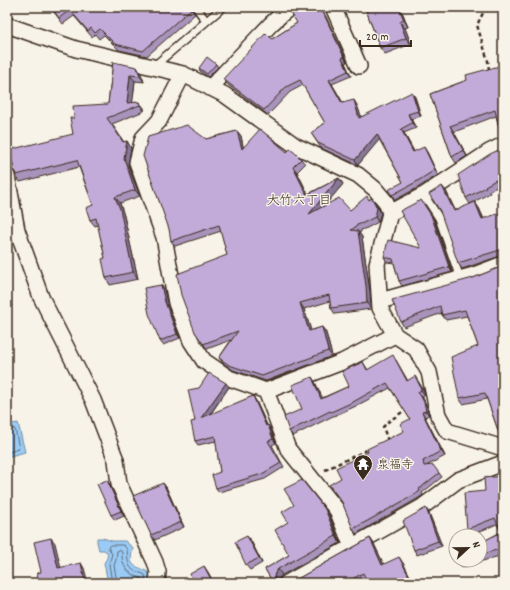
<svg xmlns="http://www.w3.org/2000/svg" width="510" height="590" font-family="Dekko,'Klee One',sans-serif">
	<rect width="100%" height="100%" fill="#f7f3e8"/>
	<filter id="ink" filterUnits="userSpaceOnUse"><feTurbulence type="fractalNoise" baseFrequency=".025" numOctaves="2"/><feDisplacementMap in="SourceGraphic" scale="8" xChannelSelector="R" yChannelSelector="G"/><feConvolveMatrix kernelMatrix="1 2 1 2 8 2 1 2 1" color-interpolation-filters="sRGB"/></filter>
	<g filter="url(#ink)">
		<path fill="#9acbf6" stroke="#748ba0" d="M18,423L25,452L7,457V425Z
			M97,538H103L112,541H125L133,548C127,570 137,564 149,573L151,583H108L104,563L107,558L108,553L104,550H99L97,542Z"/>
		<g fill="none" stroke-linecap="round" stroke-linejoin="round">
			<path stroke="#616a74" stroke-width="1" d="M7,428L15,429L19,448L18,449L7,453
				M112,583L109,564L112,554L108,547L110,545H123L127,549C128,557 126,567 136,572C140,573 142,573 145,575L147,583
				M117,583L114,565L116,560L117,551L120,550L122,552C121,566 128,574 141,578L142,583"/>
			<defs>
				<path id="lane" d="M196,7L206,21
					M153,67L223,7
					M424,195L439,218L460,278"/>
				<path id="street" d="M333,7L359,66
					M7,25L76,49L183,74L225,95L296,146L358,175L375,189L386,202L390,213L377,264L380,308L395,335L416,349L429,372L438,415L447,431L503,448
					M183,74L159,121L143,138L137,162L164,237L176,303L191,341L204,361L229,378L266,391L342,362L395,335
					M210,88L271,24L283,13L291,7
					M7,176L17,230L41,297L93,400L116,460L119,484L155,562L158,572L157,583
					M390,213L424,195L489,152L503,145
					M380,301L474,275L503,264
					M266,391L288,449L337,510L352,547
					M287,583L422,507L458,480L503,463"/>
			</defs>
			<use href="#lane" stroke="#3b2a1e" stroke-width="10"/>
			<use href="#street" stroke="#3b2a1e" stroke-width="18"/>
			<path stroke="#3b2a1e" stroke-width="2.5" stroke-dasharray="4 3" stroke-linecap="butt" d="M486,7L477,25L488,61L489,71
				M388,441L383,427L389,421L407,409
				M325,470L369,449"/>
			<use href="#lane" stroke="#f7f3e8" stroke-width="7"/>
			<use href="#street" stroke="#f7f3e8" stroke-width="15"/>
		</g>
		<path fill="#a893bb" stroke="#3b2a1e" d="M50,7L191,8L195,14L147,56L119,50L104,35L99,39L95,34L92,37L74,16L63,24Z
			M365,7H397L398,8H399L403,14L408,27L405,28L411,44L385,54L380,48Z
			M321,11L325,15L347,62L345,63L351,76L332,84L343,103L357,105L361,117L415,97L421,116L411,119L416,128L404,133L414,152H427L438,175L419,187L395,200L392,195L403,182L379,139L358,165L321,148L311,133L325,123L303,85L290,92L268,115L227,84L223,79L272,39L297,23Z
			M113,62L141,74L144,82L135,81L132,103L139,102L144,108V111L112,124L124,142L127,141L131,148L128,165L140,196L120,203L124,216L138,279L110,285L106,278L105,258L98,225L95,226L90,220L93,205L79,167L20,182L16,175L73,134L74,118L108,104Z
			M216,64L218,67L208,77L200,71L199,68Z
			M503,65V135L500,131L496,116L454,132L467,156L456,163L452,157L430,94L467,80Z
			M237,131L241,136L243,147L287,152L301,159L305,164L297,172L308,194L339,178L343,184L324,206L350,210L372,198L376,204L381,213L378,222L367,228L361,230V232L359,233L362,237L370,291L371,309L335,314L331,308L330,301L304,309L311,331L322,327L326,333L332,356L266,381L233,370L223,363L219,358L231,340L207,349L195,332L227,255L221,231L175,246L171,241L206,139Z
			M503,148V184L489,191L490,193L470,204L466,198Z
			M446,191L455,210L479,208L484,219L503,212V255L462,269L458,263Z
			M434,220L452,272L402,286L399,281L394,263L387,262L384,257L421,248Z
			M503,266V439L499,433L487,399L463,404L459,398L478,346L467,316L446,320L442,315V313L404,327L401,322L473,278Z
			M161,285L164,289L168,306L180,338L163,345L160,341Z
			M396,360L408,381H418L424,391L425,395L422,396L427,407L429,415L425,417L445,456L426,466L439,473L442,477L422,493L423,495L417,499L356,534L353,529L341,478L368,452L404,431L410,419L390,388L356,406L334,416H333L293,436L289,431L302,409L315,382L322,398L349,386L363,362L368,370Z
			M229,387L210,415L253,396L256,401L267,425L271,429L276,443L272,445L284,467L265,479L219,492L216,488L220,472L216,441L198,445L195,441V421L199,388Z
			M503,476V555L462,567L458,560H480V543L501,532L497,524L471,535L467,529L485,491Z
			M107,480L110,485L124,516L115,520L111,515Z
			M166,487L184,527L155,540L151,535Z
			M429,513L442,546L417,555L414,550Z
			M329,515L340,543L282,575L279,579L278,583H273L265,569L289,555Z
			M247,536L251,541L262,563L250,570L246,565Z
			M370,538L374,544L384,565L403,563L413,582L412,583H368L366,580L360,583H290Z"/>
		<path fill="#887898" stroke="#3b2a1e" d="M399,8L403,14L408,27L404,20Z
			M322,10L325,15L347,62L344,57Z
			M400,22L405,28L411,44L406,38Z
			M342,58L345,63L351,76L348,71Z
			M137,67L141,74L144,82L140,76Z
			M130,75L135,81L132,108L127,103Z
			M329,80L332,84L346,108L342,103Z
			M412,92L415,97L421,116L418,111Z
			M354,100L357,105L363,122L359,118Z
			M139,102L144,108V111L140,105Z
			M408,114L411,119L416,128L412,123Z
			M450,126L454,132L467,156L463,150Z
			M401,129L404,133L417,157L413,152Z
			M237,131L241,136L245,155L242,149Z
			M377,134L380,139L358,165L355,160Z
			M127,141L131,148L128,165L140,196L135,190L124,158Z
			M424,147L427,152L438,175L435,170Z
			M293,167L297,172L311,200L307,195Z
			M339,178L343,184L313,220L309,214Z
			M442,186L446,191L458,216L454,211Z
			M115,197L120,203L124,216L138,279L133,272Z
			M372,198L376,204L381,213L378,222L375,217Z
			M421,200L434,220L452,272L449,267Z
			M475,202L479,208L486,225L482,219Z
			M358,231L362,237L370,291L371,309L367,303Z
			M161,285L164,289L168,306L180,338L177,334L165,302Z
			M300,303L304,309L313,336L309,331Z
			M322,327L326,333L332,356L328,351Z
			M415,376L424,391L425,395L421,390Z
			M312,377L315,382L325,403L321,399Z
			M226,383L229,387L204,423L201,418Z
			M418,392L422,396L427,407L429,415L426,411Z
			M253,396L256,401L269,430L266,426Z
			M422,412L425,417L445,456L441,451Z
			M268,425L271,429L276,443L273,439Z
			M107,480L110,485L124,516L121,511Z
			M163,483L166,487L184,527L181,522Z
			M426,508L429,513L442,546L438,541Z
			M325,509L329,515L340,543L336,536Z
			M247,536L251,541L262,563L259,558Z
			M51,538L55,543L62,573L58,568Z
			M370,538L374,544L387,571L382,565Z
			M399,557L403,563L413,582L409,576Z
			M81,563L84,568L88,583H86L85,582Z
			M204,566L208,572L214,583H213Z
			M278,569L282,575L279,579L278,583H276L274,577L275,573Z"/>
		<path fill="#c3abd9" stroke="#3b2a1e" d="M51,7H190L191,9L143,51L115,44L100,29L95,33L91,28L88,31L70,10L59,18Z
			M294,7H318L321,11L322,10L344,57L342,58L348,71L329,80L342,103L354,100L359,118L412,92L418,111L408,114L412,123L401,129L413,152L424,147L435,170L416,182L392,195L388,190L403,182L377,134L355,160L318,143L311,133L325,123L300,80L286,87L264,110L223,79L266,33L272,39L297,23L290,11Z
			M365,7H395L396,9L399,8L404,20L400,22L406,38L380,48Z
			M207,57L216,64L207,74L199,68Z
			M113,62L137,67L140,76L130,75L127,103L139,102L140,105L107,118L123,142L127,141L124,158L135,190L115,197L120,209L133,272L106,278L102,259L105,258L96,218L90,220L86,208L93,205L77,160L16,175L9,150L73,134L70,118H74L73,106L108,104Z
			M503,65V132L500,131L495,110L450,126L463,150L452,157L430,94L467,80L466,75Z
			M187,125L206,139L237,131L242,149L260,129L287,152L290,149L294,152L301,159L293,167L307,195L339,178L309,214L339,198L350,210L367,196L369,200L372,198L377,208L375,217L363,223L357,225V226L351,230L358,231L366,286L367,303L331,308L329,295L300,303L309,331L322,327L328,351L262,376L229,365L219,358L238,331L203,344L195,332L181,295L177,274L227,255L219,225L171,241L169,229L143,156L148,137Z
			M503,148V176L485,186L486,187L466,198L458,175L490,154Z
			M442,186L454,211L475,202L482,219L503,212V251L500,250L458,263L440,211L429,194Z
			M421,200L431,215L449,267L399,281L393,259L384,257L388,240L421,248L400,211Z
			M503,266V432L499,433L485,393L459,398L451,357L478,346L465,310L442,315L440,306L401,322L392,300L473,278Z
			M161,285L165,302L177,334L160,341L149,314L144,288Z
			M393,355L407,381L415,376L420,386L421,390L418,392L424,402L426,411L422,412L441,451L423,461L424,466L433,465L439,473L419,489L420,491L414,495L353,529L342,502L329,485L341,478L336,468L368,452L367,449L404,431L400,424L410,419L387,383L353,402L331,412L330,411L289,431L284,417L302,409L292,385L312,377L321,399L349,386L342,371L363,362L367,370Z
			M209,373L226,383L201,418L253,396L266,426L268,425L273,439L268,441L281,463L262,474L216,488L212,475L220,472L215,436L195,441L191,422L195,421L188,390L199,388Z
			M503,476V548L480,555V543L501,532L495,518L467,529L464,493L485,491L484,478Z
			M107,480L121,511L111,515L97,484Z
			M302,480L325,509L336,536L278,569L275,573L274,577L275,582L276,583H273L265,569L289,555L275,530L288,522L282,512L294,505L284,489Z
			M163,483L181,522L151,535L133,496Z
			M426,508L438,541L414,550L403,521Z
			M247,536L259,558L246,565L235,542Z
			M51,538L58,568L81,563L85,582L80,583H39L37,573L41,572L34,542Z
			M370,538L382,565L399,557L409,576L395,583H388L386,580L381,583H368L363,573L345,583H290Z
			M458,560H465L458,562Z
			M204,566L213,583H194L190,574Z
			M221,579L223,583H213Z"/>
	</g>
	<defs>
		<symbol id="temple-pin" viewBox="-11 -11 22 30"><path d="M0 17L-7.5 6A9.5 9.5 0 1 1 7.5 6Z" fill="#3b2a1e" stroke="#f7f3e8"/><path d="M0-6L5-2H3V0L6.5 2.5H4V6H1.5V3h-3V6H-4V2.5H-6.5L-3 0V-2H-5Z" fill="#fff"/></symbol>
	</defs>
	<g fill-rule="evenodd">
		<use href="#temple-pin" x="352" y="453" width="22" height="30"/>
	</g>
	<g text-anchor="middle" stroke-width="3" stroke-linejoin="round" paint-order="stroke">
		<g font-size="12" fill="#3b2a1e" stroke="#f7f3e8" text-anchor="start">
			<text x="377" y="468">泉福寺</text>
		</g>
		<g font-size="13" fill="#3b2a1e" stroke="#f7f3e8">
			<text x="299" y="204">大竹六丁目</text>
		</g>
	</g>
	<rect width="510" height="590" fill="none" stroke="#f7f3e8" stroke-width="24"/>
	<rect x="12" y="12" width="486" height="566" fill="none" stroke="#3b2a1e" stroke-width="1.5" filter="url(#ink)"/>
	<g transform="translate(468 548) rotate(68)"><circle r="19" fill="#f7f3e8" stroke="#aca397"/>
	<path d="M0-3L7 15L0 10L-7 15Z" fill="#3b2a1e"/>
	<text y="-6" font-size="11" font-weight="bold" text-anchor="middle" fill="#3b2a1e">N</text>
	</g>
	<path d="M360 40v6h51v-6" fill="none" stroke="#3b2a1e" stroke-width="2"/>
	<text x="366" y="40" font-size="12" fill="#3b2a1e" stroke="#f7f3e8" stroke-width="3" paint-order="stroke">20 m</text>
</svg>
